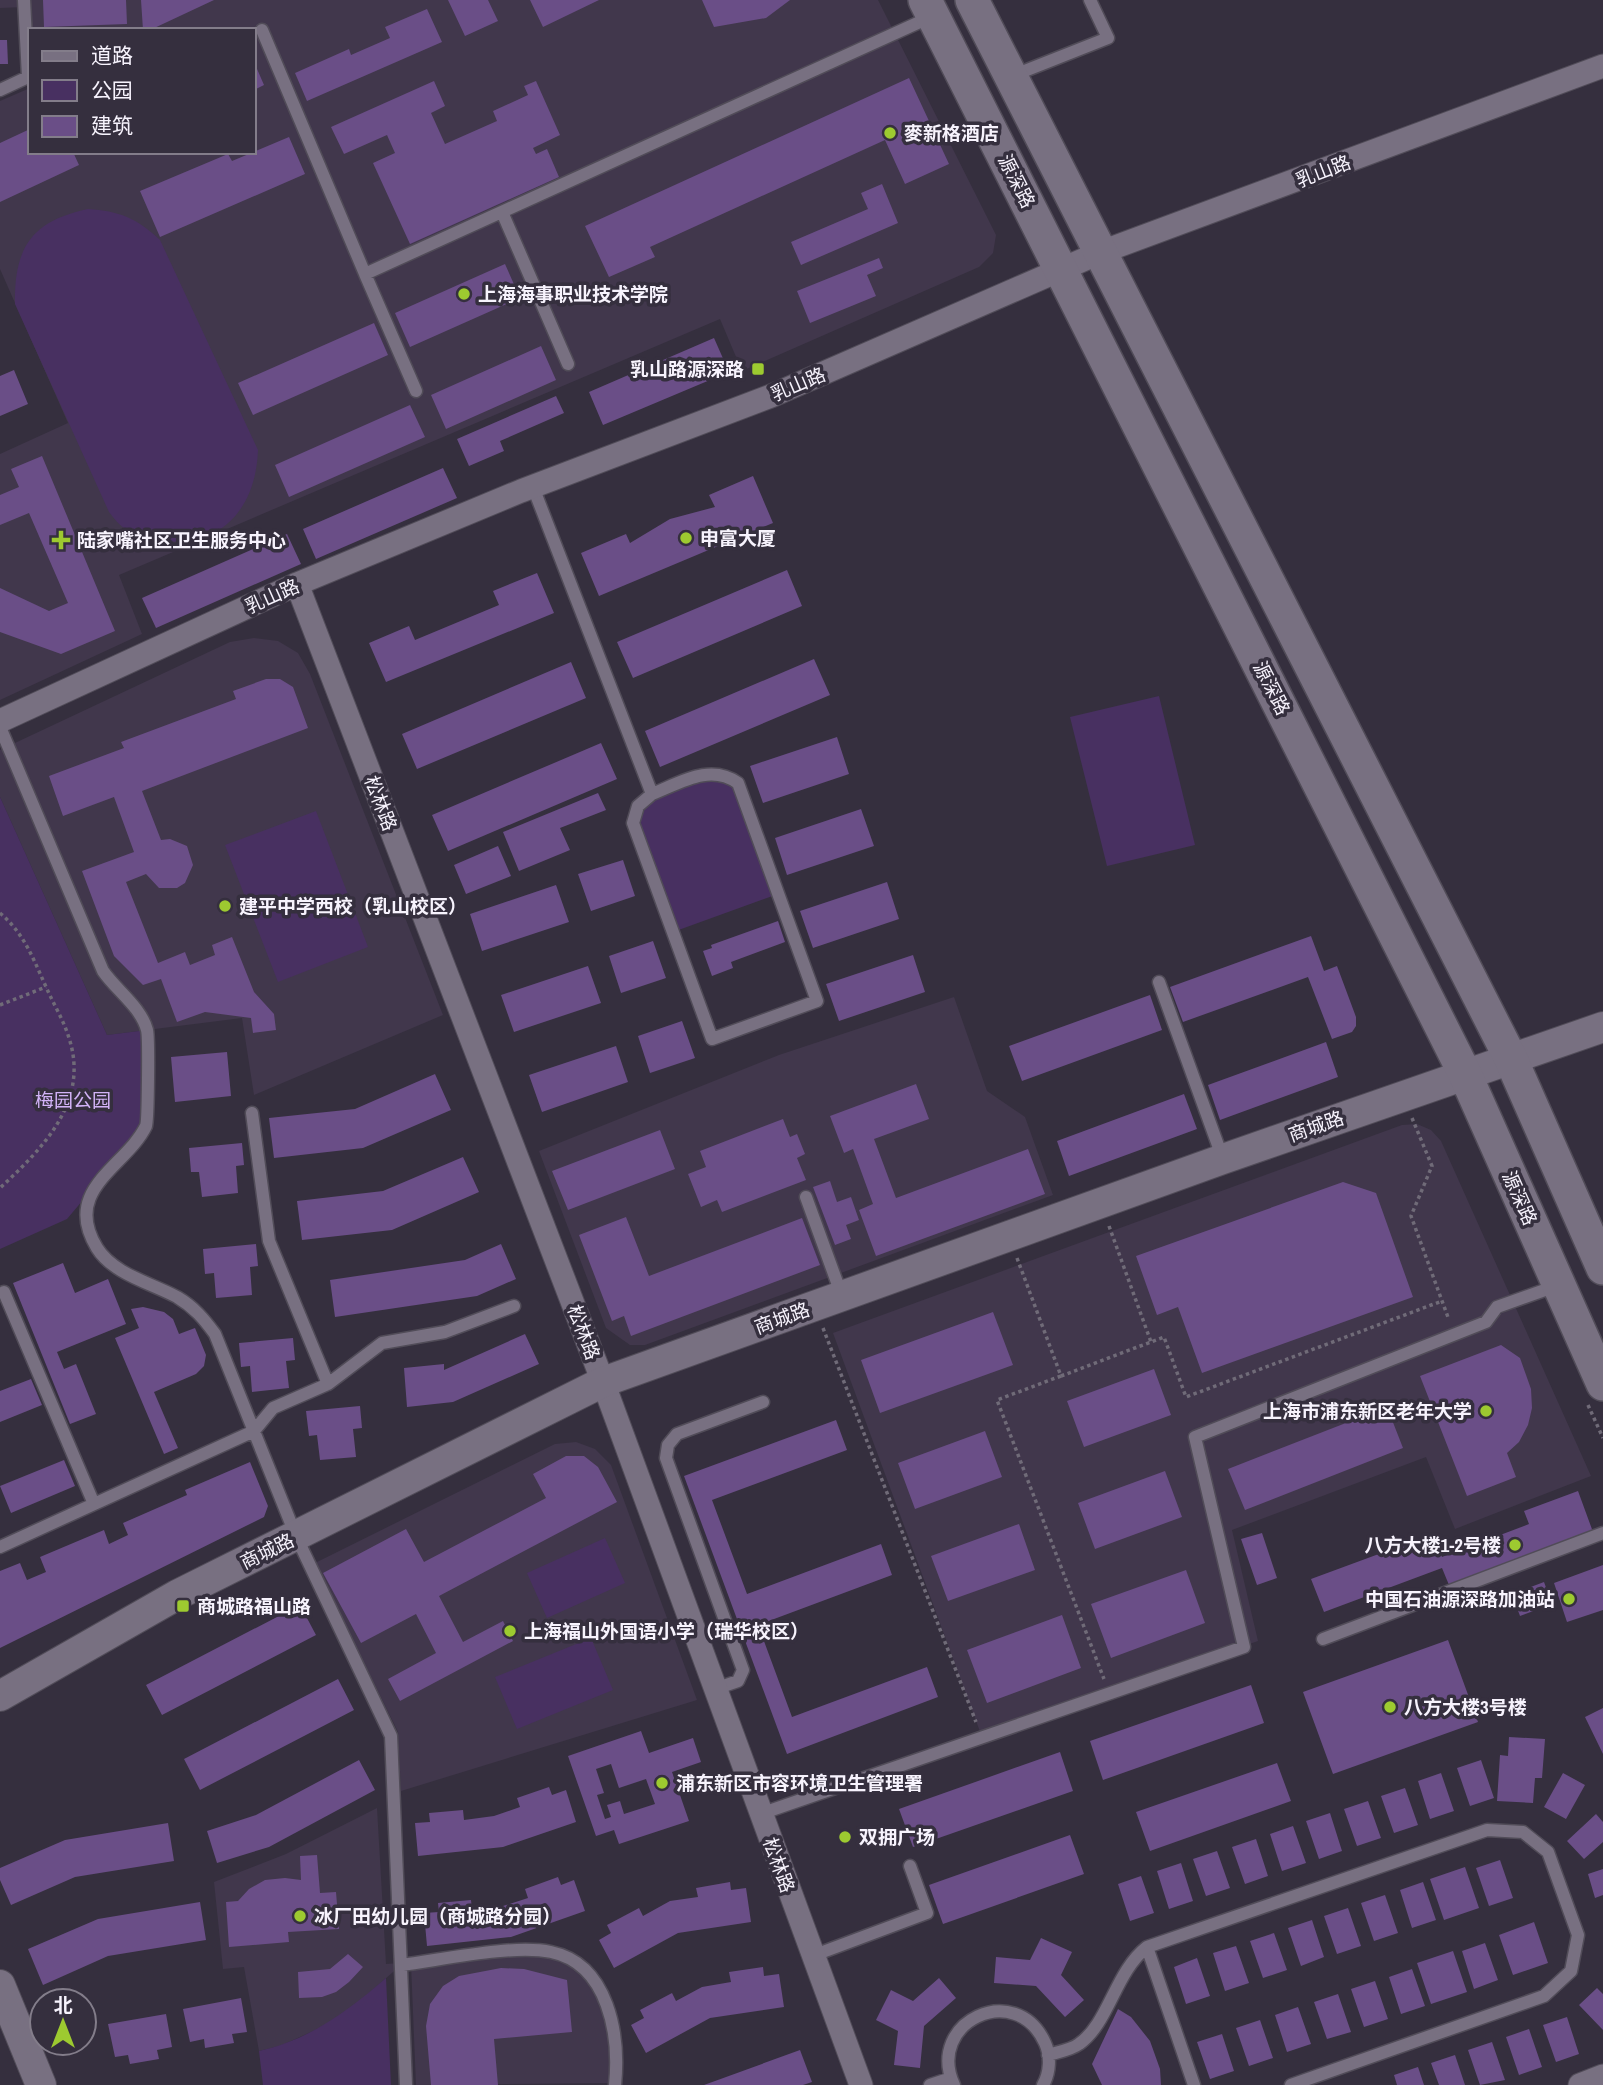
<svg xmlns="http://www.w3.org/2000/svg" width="1603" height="2085" font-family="'Archivo Narrow','Noto Sans SC',sans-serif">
	<rect width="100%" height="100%" fill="#352f3e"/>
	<path fill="#41374c" d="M0,0H878L996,235L993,253L979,267L742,371L720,319L119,575L142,634L0,700V454L68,423L0,269V101L30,88V152H254V30H30L24,7L0,8Z
		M254,638L278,641L298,653L310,674L443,1015L254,1095L242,1018L107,1035L0,797V750L230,642Z
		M954,997L987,1091L1025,1117L1053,1195L645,1345H630L606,1328L539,1151L779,1055Z
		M1417,1124L1431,1130L1441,1141L1591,1476L1455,1529L1426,1457L1232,1530L1258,1641L982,1737L833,1333L1402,1125Z
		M576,1442L595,1449L611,1465L697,1700L401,1791L398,1732L315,1563L555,1444Z
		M377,1808L386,1964L553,1952L601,1990L615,2083L416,2085L411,1964L401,1965L352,2008L322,2027L280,2046L259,2051L244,1967L223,1969L214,1882L286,1854Z"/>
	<path fill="#483061" d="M88,209C119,211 137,218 160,240L258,450C256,509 220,550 158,540C133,536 124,532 109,512L15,304C14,247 32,221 88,209Z
		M1159,696L1195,845L1107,866L1070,717Z
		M709,772L738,783L778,894L673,932L633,823L638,806Z
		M0,797L107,1035L147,1030V1124L67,1219L0,1249Z
		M316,811L368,947L278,982L225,845Z
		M605,1538L625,1583L547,1618L527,1573Z
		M591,1638L613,1690L517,1729L495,1677Z
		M386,1978L391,2085H263L259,2051C309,2040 348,2011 386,1978Z"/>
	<path fill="#6a4e87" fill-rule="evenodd" d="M43,0H126L127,24L44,27Z
		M141,0H214L150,30H143Z
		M448,0H488L498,21L465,36Z
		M530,0H599L543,27Z
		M702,0H790L766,18L714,27Z
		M427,9L442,42L307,101L295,73L349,49L351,55L390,38L385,27Z
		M0,40H7L8,64H0Z
		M254,62L264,85L254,90Z
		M909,78L949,164L905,184L885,140L650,247L655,257L609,277L585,226Z
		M434,81L445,106L431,113L445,144L497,121L493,111L528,95L524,86L536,81L560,135L533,148L536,154L547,149L559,177L410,244L373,163L395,153L387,135L344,154L331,127Z
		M30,129V152H73L79,165L0,202V143Z
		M289,137L305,174L160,237L140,191L228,154L232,161Z
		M882,184L898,223L801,265L791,242L868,209L861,193Z
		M879,258L883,268L867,275L876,296L810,323L797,291Z
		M505,264L520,298L410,347L395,313Z
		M374,323L388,355L253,415L238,383Z
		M714,338L729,372L603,425L589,392Z
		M541,346L556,380L446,429L431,395Z
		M14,370L28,404L0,416V376Z
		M556,396L564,413L500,441L504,451L469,466L457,439Z
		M410,405L425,437L289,497L275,465Z
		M42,456L115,631L61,654L0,632V588L49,611L68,603L29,513L0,525V495L19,487L11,469Z
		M443,468L457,498L316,559L303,529Z
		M753,476L773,523L599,596L581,553L626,534L630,543L670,519L715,507L709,495Z
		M287,534L301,564L156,628L142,598Z
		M787,570L802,606L633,678L617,642Z
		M537,573L554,613L386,682L369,643L409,626L415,640L499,605L493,591Z
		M814,659L830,695L660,767L645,731Z
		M571,662L586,698L417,769L402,734Z
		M266,679H280L293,687L308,728L142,791L161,840L170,839L187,846L193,865L185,883L177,888H159L146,874L126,882L158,963L185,952L190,965L215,955L212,945L232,937L254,992L274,1014L276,1030L253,1033L251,1018L205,1012L177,1022L161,979L143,985L114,956L82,871L134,852L114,797L63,816L49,776L124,748L121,742L236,699L233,691Z
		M837,737L849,774L763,803L750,766Z
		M601,743L617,779L448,851L432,815Z
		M598,793L606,810L560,828L570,850L519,871L503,832Z
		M861,809L874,846L787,875L775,838Z
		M498,846L511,876L466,894L454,865Z
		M623,860L635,896L591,911L578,874Z
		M887,882L899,919L813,948L800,911Z
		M556,885L569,922L482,951L470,914Z
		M778,921L785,942L731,962L733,968L712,976L703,951L712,948L711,945Z
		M1311,936L1324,971L1337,966L1356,1017V1026L1352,1032L1332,1039L1308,977L1183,1022L1170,987Z
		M653,941L666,978L621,993L609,956Z
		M913,955L925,992L839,1021L826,984Z
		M588,966L601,1003L514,1032L501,995Z
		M1150,995L1162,1030L1022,1081L1009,1046Z
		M682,1021L695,1058L650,1073L638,1036Z
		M1326,1042L1338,1077L1220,1120L1208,1085Z
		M616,1046L628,1082L542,1112L529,1075Z
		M227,1052L231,1096L175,1102L171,1057Z
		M435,1074L451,1110L363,1148L274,1158L269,1118L355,1109Z
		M916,1084L929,1119L874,1139L896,1198L1028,1149L1045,1194L876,1256L859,1210L873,1204L853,1149L844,1153L830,1116Z
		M1184,1094L1197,1129L1069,1176L1057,1141Z
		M783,1119L790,1137L797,1134L805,1154L797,1158L806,1180L722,1212L717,1200L701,1207L688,1174L706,1167L700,1151Z
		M660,1130L675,1169L568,1210L552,1171Z
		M242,1143L244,1165L236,1166L238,1193L202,1197L199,1172H191L189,1148Z
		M463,1157L479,1192L392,1230L302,1240L297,1201L383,1191Z
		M830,1181L837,1202L851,1197L859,1220L846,1225L851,1239L835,1245L813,1187Z
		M1343,1182L1376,1193L1413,1297L1202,1373L1178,1307L1157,1315L1136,1256Z
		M626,1217L649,1276L802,1218L820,1265L631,1336L624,1316L612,1321L579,1235Z
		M256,1244L258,1266L250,1267L252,1295L216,1298L214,1273L205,1274L203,1249Z
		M501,1244L516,1279L477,1296L335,1317L330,1280L465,1260Z
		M63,1263L75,1293L108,1279L126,1324L57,1352L64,1369L76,1364L96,1414L70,1424L13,1283Z
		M143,1307L164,1312L173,1319L179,1334L195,1328L206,1355L204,1366L196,1374L154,1392L178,1448L164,1454L115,1338L139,1328L131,1309Z
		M993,1312L1013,1365L880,1413L861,1360Z
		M525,1334L539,1364L453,1402L407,1407L404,1368L444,1364V1370Z
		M293,1338L295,1360L286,1361L289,1388L252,1392L250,1366L241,1367L239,1343Z
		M1501,1345L1520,1358L1531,1389L1532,1408L1528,1425L1519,1442L1507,1453L1516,1477L1467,1496L1420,1376Z
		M1154,1369L1171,1415L1084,1447L1067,1401Z
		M31,1379L42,1405L0,1422V1391Z
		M360,1406L362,1428L353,1429L356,1457L320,1460L317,1435L309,1436L306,1411Z
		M1387,1407L1403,1448L1245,1510L1228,1469Z
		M836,1420L847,1450L712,1500L747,1594L881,1544L892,1575L758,1625L792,1717L927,1667L938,1697L787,1754L684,1476Z
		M985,1431L1002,1477L915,1509L898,1463Z
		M566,1456H584L598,1467L617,1502L439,1596L463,1642L503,1621L513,1641L400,1701L388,1679L436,1653L416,1614L361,1643L323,1573L406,1529L424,1562L546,1498L533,1474Z
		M64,1460L75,1486L11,1513L0,1486Z
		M250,1462L268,1506L264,1517L0,1648V1571L20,1563L27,1580L46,1572L40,1557L104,1530L109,1544L128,1535L123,1523L187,1495L185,1490Z
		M1165,1471L1182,1517L1095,1549L1078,1503Z
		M1578,1491L1593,1532L1449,1585L1442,1568L1324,1612L1311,1579L1433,1534L1442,1557L1529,1524L1524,1511Z
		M1019,1524L1035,1570L948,1601L931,1556Z
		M1262,1533L1277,1578L1257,1585L1241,1539Z
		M1603,1565V1610L1567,1622L1554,1583Z
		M1186,1570L1205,1623L1111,1658L1091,1604Z
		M1544,1582L1552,1604L1520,1616L1512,1594Z
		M300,1605L316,1635L162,1715L146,1685Z
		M1062,1615L1081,1668L987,1703L967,1650Z
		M1448,1640L1478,1722L1333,1774L1303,1692Z
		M338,1679L354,1710L200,1790L184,1759Z
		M1251,1685L1264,1723L1103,1780L1090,1741Z
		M1603,1708V1754L1585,1717Z
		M641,1731L649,1753L693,1738L701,1762L672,1772L689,1821L619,1844L614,1830L596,1836L568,1756ZM611,1764L619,1788L646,1779L655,1804L624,1814L620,1801L607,1805L611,1817L605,1819L597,1795L604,1793L596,1769Z
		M1509,1737L1545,1739L1542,1778H1535L1533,1803L1497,1801L1500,1755L1508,1756Z
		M1060,1752L1073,1791L913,1847L899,1809Z
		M359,1760L375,1790L269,1847L217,1863L207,1831L256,1815Z
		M1481,1760L1494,1798L1470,1806L1457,1768Z
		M1277,1763L1291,1801L1150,1851L1136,1812Z
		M1441,1773L1454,1811L1430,1819L1418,1781Z
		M1563,1773L1585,1785L1566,1819L1544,1807Z
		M549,1787L552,1795L566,1790L576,1822L503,1847L418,1856L415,1823L430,1822L429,1813L463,1810L464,1820L494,1816L520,1807L517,1798Z
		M1405,1788L1418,1825L1394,1833L1381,1796Z
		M1368,1801L1381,1838L1357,1846L1344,1809Z
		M1330,1813L1342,1851L1319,1859L1306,1821Z
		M1596,1814L1603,1822V1842L1584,1859L1567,1841Z
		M168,1823L174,1861L75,1877L11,1905L0,1880V1868L65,1840Z
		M1293,1826L1306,1863L1282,1871L1270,1834Z
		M1070,1835L1084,1874L943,1924L929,1885Z
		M1256,1839L1268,1876L1245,1884L1232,1847Z
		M1217,1851L1230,1888L1206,1896L1193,1859Z
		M317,1855L320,1893L336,1892L339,1929L288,1932L289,1942L229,1947L226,1902L238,1901L249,1889L265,1880L285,1878L301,1880L300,1856Z
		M1500,1860L1513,1898L1489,1906L1476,1868Z
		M1181,1863L1193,1901L1169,1909L1157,1871Z
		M1465,1867L1479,1908L1444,1920L1430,1879Z
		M1603,1869V1895L1595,1898L1588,1874Z
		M1141,1876L1154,1913L1130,1921L1118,1884Z
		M558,1877L561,1885L574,1880L585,1911L511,1937L427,1946L424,1913L439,1912L438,1903L471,1900L472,1910L503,1906L528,1898L525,1889Z
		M730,1882L731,1890L746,1888L751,1922L678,1933L614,1968L599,1940L611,1933L607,1925L639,1908L643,1916L670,1901L698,1897L696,1888Z
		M1423,1882L1436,1920L1412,1928L1400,1890Z
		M1385,1895L1398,1933L1374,1941L1361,1903Z
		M200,1902L206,1940L108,1956L43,1985L28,1949L98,1919Z
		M1348,1908L1361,1946L1337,1954L1324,1916Z
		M1312,1920L1324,1957L1301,1966L1288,1928Z
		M1534,1922L1548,1963L1513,1975L1499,1935Z
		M1274,1933L1287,1970L1263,1978L1250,1941Z
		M1041,1938L1072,1952L1061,1975L1084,2000L1065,2017L1036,1986L994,1983L996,1957L1030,1960Z
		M1485,1943L1498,1980L1474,1989L1462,1951Z
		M1236,1946L1249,1983L1225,1991L1213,1953Z
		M1453,1951L1467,1992L1431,2004L1417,1963Z
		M348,1954L363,1967L349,1982L336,1992L322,1997L299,1998L298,1972L330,1969Z
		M1197,1958L1210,1996L1186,2004L1174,1967Z
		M763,1967L764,1976L779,1974L784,2007L710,2018L646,2053L631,2025L644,2018L640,2010L672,1993L676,2001L702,1987L731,1982L729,1972Z
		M501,1968L524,1969L567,1980L572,2032L494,2039L498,2085H431L426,2026L430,2004L443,1986L459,1976Z
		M1412,1969L1425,2006L1401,2014L1389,1977Z
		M939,1978L956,1998L924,2026L920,2068L894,2065L898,2031L876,2020L891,1990L913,2001Z
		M1375,1981L1388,2019L1364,2027L1351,1989Z
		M1597,1988L1603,1994V2030L1579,2005Z
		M1338,1994L1351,2032L1327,2039L1314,2002Z
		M241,1998L247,2032L232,2034L234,2043L205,2048L204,2039L190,2042L183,2009Z
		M1298,2007L1311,2044L1287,2052L1275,2015Z
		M1118,2009L1131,2017L1150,2041L1160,2069L1161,2085H1102L1092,2064Z
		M166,2014L172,2047L157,2050L159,2059L130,2064L128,2055L115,2057L108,2024Z
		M1567,2017L1579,2054L1556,2062L1543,2025Z
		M1260,2020L1273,2058L1249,2066L1236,2028Z
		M1529,2029L1542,2067L1519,2075L1506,2037Z
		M1222,2034L1234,2071L1210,2079L1197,2042Z
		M1492,2042L1505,2080L1480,2085L1468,2050Z
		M800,2050L812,2082L803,2085H704Z
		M1455,2055L1465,2085H1439L1431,2063Z
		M1418,2067L1424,2085H1397L1394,2075Z"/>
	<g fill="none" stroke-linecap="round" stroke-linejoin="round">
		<defs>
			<path id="service" d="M262,30L365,274L933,16
				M1012,76L1108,38L1090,0
				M0,90L28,77L24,0
				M502,212L568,364
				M365,274L416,391
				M533,487L652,794L638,806L633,823L712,1039L817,1001L738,783C710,763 680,783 652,794
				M0,727L103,971C116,990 141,1007 147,1030C149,1038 148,1121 146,1126C126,1167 61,1189 97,1248C113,1274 151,1283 177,1297C194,1307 204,1319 215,1334L296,1536L391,1736L406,2085
				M1159,982L1223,1159
				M806,1197L842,1296
				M4,1292L94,1504
				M328,1384L382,1343L445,1332L514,1306
				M0,1547L254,1431L273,1408L328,1384L269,1241L252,1113
				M1323,1639L1603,1533
				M715,1689L738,1681L743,1670L666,1458L668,1445L677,1434L763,1402
				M760,1814L1244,1647L1195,1437L1486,1322L1497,1307L1559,1285
				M1147,1947L1194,2085
				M812,1956L927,1913L910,1866
				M401,1965C441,1960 513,1944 551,1952C609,1964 620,2036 615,2085
				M1048,2055C1058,2052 1071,2050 1079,2044C1109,2023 1115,1972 1147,1947L1487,1830L1523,1832L1548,1852L1578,1935L1571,1971L1544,1996L1291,2085
				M930,2085L951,2078
				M954,2085C925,2022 1016,1979 1045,2043C1051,2056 1050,2073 1043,2085"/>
			<path id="minor" d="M297,584L603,1382L861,2085
				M0,721L297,584L521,491L771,396L1099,253L1603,66
				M1580,2085L1603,2076"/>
			<path id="tertiary" d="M0,1696L177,1595L603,1382L1223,1159L1603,1027
				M0,1985L41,2085"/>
			<path id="secondary" d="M925,0L1465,1074L1603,1384
				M972,0L1510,1057L1603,1268"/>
		</defs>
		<use href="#service" stroke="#514c58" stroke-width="15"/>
		<use href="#minor" stroke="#514c58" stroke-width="25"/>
		<use href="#tertiary" stroke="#514c58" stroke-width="32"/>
		<use href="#secondary" stroke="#514c58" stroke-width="36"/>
		<path stroke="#706b78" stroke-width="3.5" stroke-dasharray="3.5 3.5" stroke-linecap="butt" d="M0,913C25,934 34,961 47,989C54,1005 64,1021 69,1038C90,1102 42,1149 0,1188
			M0,1005L46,987
			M1412,1118L1432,1166L1411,1216L1449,1320
			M1109,1226L1151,1342
			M1017,1258L1061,1376L997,1400L1104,1679
			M823,1328L976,1722
			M1061,1376L1164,1337L1186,1397L1442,1301
			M1588,1405L1603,1438"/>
		<use href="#service" stroke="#787081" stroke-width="12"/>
		<use href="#minor" stroke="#787081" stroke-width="23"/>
		<use href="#tertiary" stroke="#787081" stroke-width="30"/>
		<use href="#secondary" stroke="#787081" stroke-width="33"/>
	</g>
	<g fill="#9dca30" stroke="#352f3e" stroke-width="2.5">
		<circle cx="890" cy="133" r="7"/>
		<circle cx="464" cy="294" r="7"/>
		<rect x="751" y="362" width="14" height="14" rx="3.5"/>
		<circle cx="686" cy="538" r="7"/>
		<path d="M57.5 529.5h7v7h7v7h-7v7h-7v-7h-7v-7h7z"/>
		<circle cx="225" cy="906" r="7"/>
		<circle cx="1486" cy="1411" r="7"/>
		<circle cx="1515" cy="1545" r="7"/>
		<circle cx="1569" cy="1599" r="7"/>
		<rect x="176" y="1599" width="14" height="14" rx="3.5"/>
		<circle cx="510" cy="1631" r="7"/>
		<circle cx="1390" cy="1707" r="7"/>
		<circle cx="662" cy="1783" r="7"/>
		<circle cx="845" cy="1837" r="7"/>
		<circle cx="300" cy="1916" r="7"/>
	</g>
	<g text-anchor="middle" stroke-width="7" stroke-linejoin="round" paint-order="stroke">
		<g font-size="19" font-weight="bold" fill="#f7f3fd" stroke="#352f3e" text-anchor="start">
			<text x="904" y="140">麥新格酒店</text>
			<text x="478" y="301">上海海事职业技术学院</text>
			<text x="744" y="376" text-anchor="end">乳山路源深路</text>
			<text x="700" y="545">申富大厦</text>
			<text x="77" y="547">陆家嘴社区卫生服务中心</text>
			<text x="239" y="913">建平中学西校（乳山校区）</text>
			<text x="1472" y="1418" text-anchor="end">上海市浦东新区老年大学</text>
			<text x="1501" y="1552" text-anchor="end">八方大楼1-2号楼</text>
			<text x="1555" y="1606" text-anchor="end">中国石油源深路加油站</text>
			<text x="197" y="1613">商城路福山路</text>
			<text x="524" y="1638">上海福山外国语小学（瑞华校区）</text>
			<text x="1404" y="1714">八方大楼3号楼</text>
			<text x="676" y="1790">浦东新区市容环境卫生管理署</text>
			<text x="859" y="1844">双拥广场</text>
			<text x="314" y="1923">冰厂田幼儿园（商城路分园）</text>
		</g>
		<g font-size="19" fill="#f7f3fd" stroke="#352f3e">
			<text transform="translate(1323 171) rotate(-21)" y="7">乳山路</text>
			<text transform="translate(1017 181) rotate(63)" y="7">源深路</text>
			<text transform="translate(798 384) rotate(-23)" y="7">乳山路</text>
			<text transform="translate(272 596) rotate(-24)" y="7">乳山路</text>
			<text transform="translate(1272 688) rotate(63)" y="7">源深路</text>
			<text transform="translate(381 803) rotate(69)" y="7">松林路</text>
			<text transform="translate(1316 1126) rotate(-19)" y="7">商城路</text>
			<text transform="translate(1520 1198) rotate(66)" y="7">源深路</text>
			<text transform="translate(782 1318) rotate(-20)" y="7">商城路</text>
			<text transform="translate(584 1332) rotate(69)" y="7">松林路</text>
			<text transform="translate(267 1551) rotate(-26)" y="7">商城路</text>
			<text transform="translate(779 1865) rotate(70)" y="7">松林路</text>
		</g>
		<g font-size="19" fill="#d2b3f7" stroke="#352f3e">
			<text x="73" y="1107">梅园公园</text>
		</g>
	</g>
	<rect x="28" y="28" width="228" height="126" fill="#352f3e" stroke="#837d8a" stroke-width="2"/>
	<rect x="42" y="51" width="35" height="10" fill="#787081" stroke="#837d8a" stroke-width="2"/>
	<text x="91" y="63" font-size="21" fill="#f7f3fd">道路</text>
	<rect x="42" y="80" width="35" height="21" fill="#483061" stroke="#837d8a" stroke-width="2"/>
	<text x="91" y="98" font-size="21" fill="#f7f3fd">公园</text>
	<rect x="42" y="116" width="35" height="21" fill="#6a4e87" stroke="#837d8a" stroke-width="2"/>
	<text x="91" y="133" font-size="21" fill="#f7f3fd">建筑</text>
	<g transform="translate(63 2022)"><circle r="33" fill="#352f3e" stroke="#837d8a" stroke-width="2"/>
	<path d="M0-5L12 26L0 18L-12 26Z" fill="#9dca30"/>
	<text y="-10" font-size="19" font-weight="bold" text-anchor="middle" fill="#f7f3fd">北</text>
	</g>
</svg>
